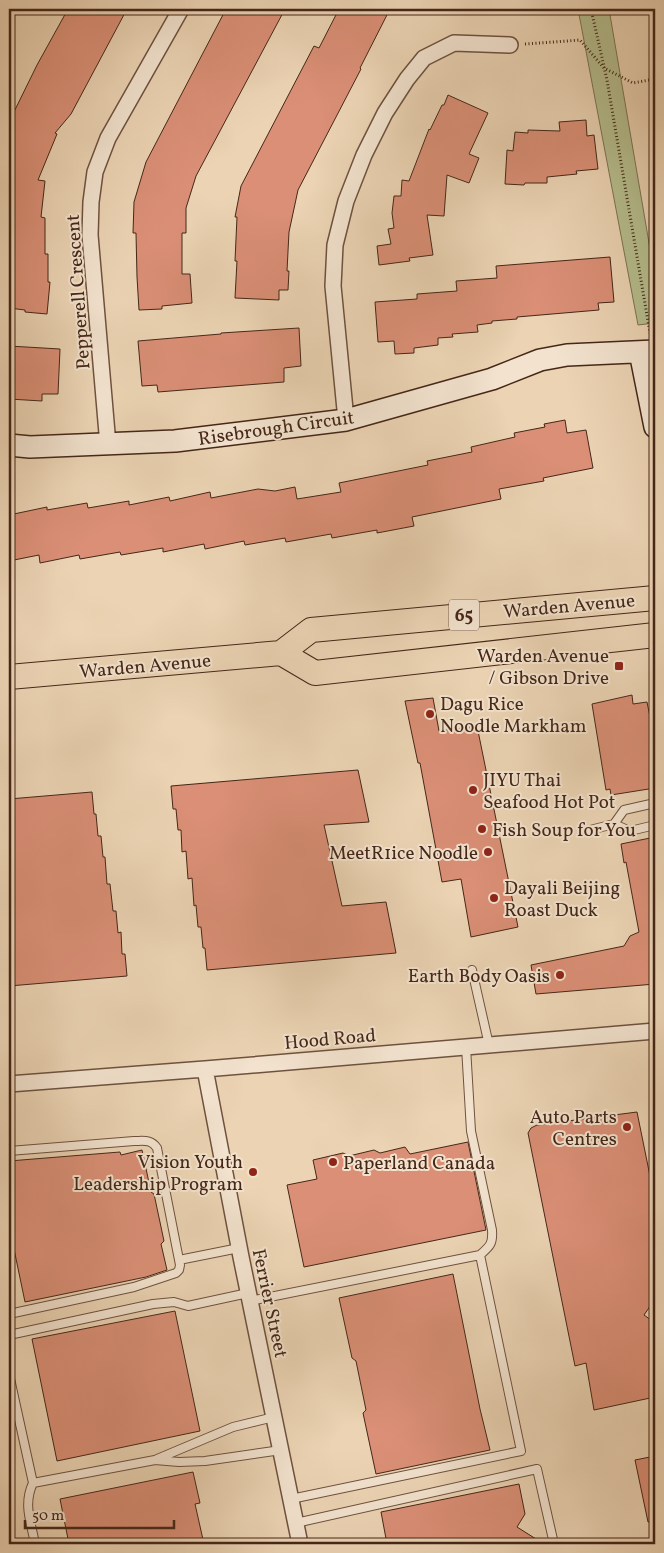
<svg xmlns="http://www.w3.org/2000/svg" width="664" height="1553" font-family="Vollkorn,serif">
	<rect width="100%" height="100%" fill="#ebd3b3"/>
	<filter id="stains"><feTurbulence type="fractalNoise" baseFrequency=".004" numOctaves="4"/><feColorMatrix values="0 0 0 0 .2 0 0 0 0 .09 0 0 0 0 .02 0 0 0 .5 -.17"/></filter>
	<radialGradient id="worn" r=".72"><stop offset=".6" stop-color="#630" stop-opacity="0"/><stop offset="1" stop-color="#630" stop-opacity=".3"/></radialGradient>
	<path fill="#b5bd8e" stroke="#7d7253" d="M578,9H609L655,278V323L638,325Z"/>
	<path fill="#da8f76" stroke="#452718" d="M68,9H127L71,114L55,133L57,134L38,180L45,181L41,217L45,218V254H48V282H50L47,314L25,312V310L9,308V122L37,65Z
		M226,9H285L196,176L186,208V233H182V274H190L192,303L162,306V309L139,310L137,277L136,233H133L134,202L146,162Z
		M339,9H390L360,68L361,69L298,190L289,232L287,271H289L288,290H279V300L235,298L237,261H235L237,217H235L241,186L314,46L319,48Z
		M448,95L488,113L469,154L479,158L469,183L447,175L444,216L427,215L433,255L409,258L410,261L379,265L377,246L391,244L388,229L394,228L392,213L394,196H401L402,180L409,181L429,129L430,130L442,105H444Z
		M586,120L587,136L594,135L598,169L576,171L577,174L547,177V183H525L524,185L505,184L507,150L513,151L515,132L528,133V130L560,131L559,122Z
		M610,257L614,302L598,303L599,310L517,317V319L492,321V323L477,325L478,332L452,334L453,337L438,338V345L414,348V353L395,354L394,341L378,342L375,302L417,299V294L457,291L456,281L497,278L496,266Z
		M299,328L301,366L284,368V382L158,392L157,385L142,386L138,341L221,334V333Z
		M9,346L60,349L58,394H42V401L9,399Z
		M565,420L567,433L586,430L593,468L543,478L544,481L499,489L501,499L412,517L414,526L377,533V530L332,538L331,534L286,542L285,538L245,545L244,541L205,549L204,544L163,552V548L121,555L120,552L80,559L79,555L40,563L39,555L9,561V515L47,507V510L87,503L88,508L129,501V505L169,497L170,501L210,492L211,498L258,489L275,491L295,487L297,499L341,492L339,483L428,465L427,461L472,452L471,447L515,437L514,433L545,427L544,424Z
		M632,695L633,704L647,702L650,717L655,716V788L611,795L610,789L606,790L592,704Z
		M433,698L439,731L477,726L518,927L471,937L461,879L442,882L420,763H418L405,701Z
		M358,770L369,822L324,825L342,906L386,902L396,953L207,970L205,948H203L201,927H198L196,905L194,906L192,878L188,879L186,851L182,852L181,830H178L176,809H173L171,786Z
		M92,792L94,814H96L98,836H101L103,857H105L107,884H110L113,911H116L118,933L121,932L122,954H125L127,976L9,986V799Z
		M655,837V984L536,994L531,965L624,946L630,936L639,932L626,862L624,863L621,844Z
		M637,1112L650,1176L655,1178V1268L651,1269L655,1299L644,1315L655,1323V1397L594,1410L586,1363L575,1366L528,1133L531,1128L537,1125Z
		M468,1142L486,1230L304,1267L287,1185L317,1179L313,1160L343,1153L349,1156L374,1150L380,1153L405,1147L410,1154Z
		M142,1150L151,1192L154,1194L164,1241L161,1244L167,1270L146,1277L25,1302L9,1225V1161L120,1152L121,1155Z
		M453,1274L480,1409L490,1450L376,1474L363,1413L366,1410L356,1361L352,1358L339,1298Z
		M175,1311L200,1431L57,1461L32,1339Z
		M655,1456V1521L648,1522L635,1460Z
		M193,1472L200,1503L195,1504L204,1544H69L60,1499Z
		M519,1484L525,1514L517,1527L544,1544H387L381,1512Z"/>
	<g fill="none" stroke-linecap="round" stroke-linejoin="round">
		<defs>
			<path id="lane" d="M614,824L624,810L655,803
				M586,831L614,824L630,831L655,825
				M472,970L489,1045
				M466,1047L471,1131L492,1230C493,1244 490,1246 480,1255
				M9,1151L134,1141C144,1141 151,1139 157,1148L180,1265L179,1270L176,1273L134,1287L9,1314
				M179,1260L239,1248
				M250,1301L480,1255L521,1451L291,1499
				M9,1335L153,1304L174,1302L188,1306L248,1293
				M9,1374L33,1483
				M157,1459L233,1427L274,1417
				M296,1523L537,1469L554,1544
				M35,1544C31,1522 23,1504 33,1483L155,1460L179,1462L205,1461L281,1450"/>
			<path id="street" d="M346,420L333,286L335,245L346,201L364,155L385,113L407,79L424,58L454,43L510,45
				M108,445L90,235L91,202L95,172L108,138L181,9
				M205,1069L241,1257L300,1544
				M9,1084L205,1069L655,1031"/>
			<path id="secondary" d="M640,352L655,427
				M9,445L30,447L175,441L346,420L492,379L540,360L567,355L655,351"/>
			<path id="primary" d="M281,653L315,673L655,635
				M9,677L281,653L311,630L655,598"/>
		</defs>
		<use href="#lane" stroke="#6e523f" stroke-width="10"/>
		<use href="#street" stroke="#6e523f" stroke-width="18"/>
		<use href="#secondary" stroke="#452718" stroke-width="24"/>
		<use href="#primary" stroke="#452718" stroke-width="26"/>
		<path stroke="#452718" stroke-width="3" stroke-dasharray="1 2.5" stroke-linecap="butt" d="M591,9L607,80L650,333
			M525,44L580,40L604,68L633,83L655,79"/>
		<use href="#lane" stroke="#f2e2ce" stroke-width="8"/>
		<use href="#street" stroke="#f2e2ce" stroke-width="15"/>
		<use href="#secondary" stroke="#f2e2ce" stroke-width="21"/>
		<use href="#primary" stroke="#ebd3b3" stroke-width="24"/>
	</g>
	<g fill="#8f2418" stroke="#f2e2ce" stroke-width="2">
		<rect x="614" y="661" width="10" height="10" rx="2.5"/>
		<circle cx="430" cy="714" r="5"/>
		<circle cx="473" cy="790" r="5"/>
		<circle cx="482" cy="829" r="5"/>
		<circle cx="488" cy="852" r="5"/>
		<circle cx="494" cy="898" r="5"/>
		<circle cx="560" cy="975" r="5"/>
		<circle cx="627" cy="1127" r="5"/>
		<circle cx="333" cy="1162" r="5"/>
		<circle cx="253" cy="1172" r="5"/>
	</g>
	<g text-anchor="middle" stroke-width="4" stroke-linejoin="round" paint-order="stroke">
		<rect fill="#f2e2ce" stroke="#795f4f" stroke-width="1" x="449" y="599.5" width="30" height="31" rx="4"/>
		<g font-size="18" font-weight="bold" fill="#452718">
			<text x="464" y="621">65</text>
		</g>
		<g font-size="19" fill="#452718" stroke="#f2e2ce">
			<text transform="translate(77 292) rotate(-94)" y="7">Pepperell Crescent</text>
			<text transform="translate(276 427) rotate(-8)" y="7">Risebrough Circuit</text>
			<text transform="translate(569 605) rotate(-5)" y="7">Warden Avenue</text>
			<text transform="translate(145 665) rotate(-5)" y="7">Warden Avenue</text>
			<text transform="translate(330 1038) rotate(-5)" y="7">Hood Road</text>
			<text transform="translate(271 1303) rotate(78)" y="7">Ferrier Street</text>
		</g>
		<g font-size="19" fill="#452718" stroke="#f2e2ce" text-anchor="end">
			<text x="609" y="662">Warden Avenue<tspan x="609" dy="22">/ Gibson Drive</tspan></text>
			<text x="440" y="710" text-anchor="start">Dagu Rice<tspan x="440" dy="22">Noodle Markham</tspan></text>
			<text x="483" y="786" text-anchor="start">JIYU Thai<tspan x="483" dy="22">Seafood Hot Pot</tspan></text>
			<text x="492" y="836" text-anchor="start">Fish Soup for You</text>
			<text x="478" y="859">MeetR1ice Noodle</text>
			<text x="504" y="894" text-anchor="start">Dayali Beijing<tspan x="504" dy="22">Roast Duck</tspan></text>
			<text x="550" y="982">Earth Body Oasis</text>
			<text x="617" y="1123">Auto Parts<tspan x="617" dy="22">Centres</tspan></text>
			<text x="243" y="1168">Vision Youth<tspan x="243" dy="22">Leadership Program</tspan></text>
			<text x="343" y="1169" text-anchor="start">Paperland Canada</text>
		</g>
	</g>
	<rect width="664" height="1553" fill="none" stroke="#ebd3b3" stroke-width="30"/>
	<rect x="10" y="10" width="644" height="1533" fill="none" stroke="#452718" stroke-width="2.5"/>
	<rect x="15" y="15" width="634" height="1523" fill="none" stroke="#452718"/>
	<path d="M25 1520v8h149v-8" fill="none" stroke="#452718" stroke-width="2.5"/>
	<text x="32" y="1520" font-size="15" fill="#452718" stroke="#f2e2ce" stroke-width="4" paint-order="stroke">50 m</text>
	<rect width="100%" height="100%" filter="url(#stains)"/>
	<rect width="100%" height="100%" fill="url(#worn)"/>
</svg>
